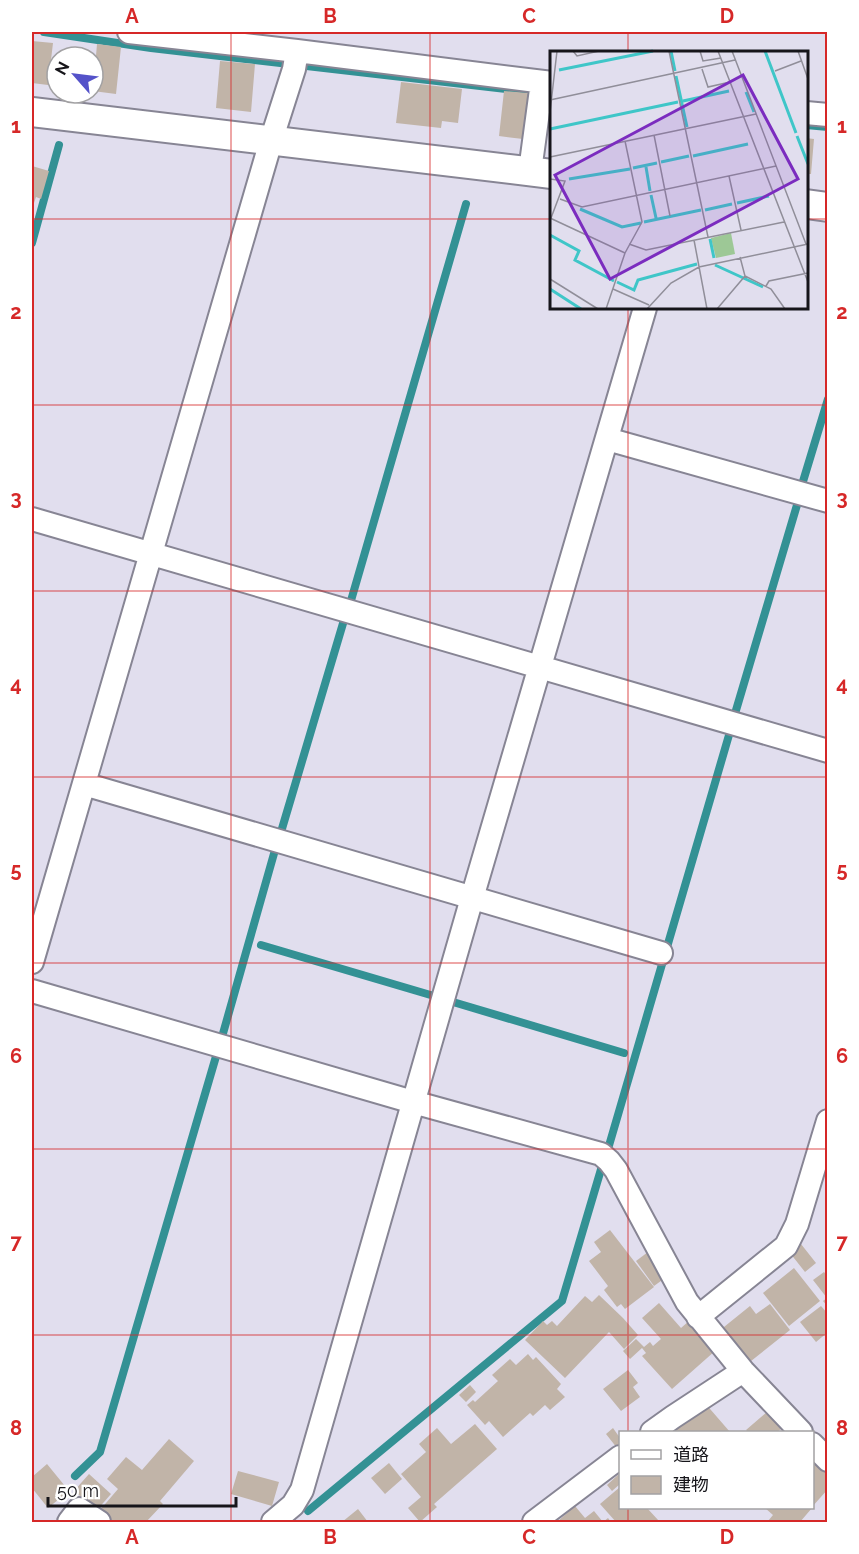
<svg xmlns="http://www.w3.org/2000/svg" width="859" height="1554" font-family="Raleway,'Noto Sans JP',sans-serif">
	<rect width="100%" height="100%" fill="#e1deee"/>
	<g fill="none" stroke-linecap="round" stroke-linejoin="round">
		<path stroke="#339194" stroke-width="8" d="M44,32L151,48L540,93
			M806,125L828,127
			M32,243L59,145
			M801,488L828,399
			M350,604L466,204
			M734,717L797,505
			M281,832L344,620
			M261,945L434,996
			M453,1002L624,1053
			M222,1037L275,850
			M608,1149L729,735
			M75,1476L100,1452L217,1053
			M308,1511L562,1301L602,1166"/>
	</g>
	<path fill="#c1b4a8" d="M32,41L53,43L48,85L32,83Z
		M97,44L121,47L116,94L93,91Z
		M220,61L255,64L251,112L216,108Z
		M401,82L462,89L458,123L442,121L441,128L396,123Z
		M504,91L528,93L523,139L499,136Z
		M806,138L814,139L811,174H806Z
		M32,166L49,171L41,199L36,197L32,209Z
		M610,1230L654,1287L625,1309L621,1304L617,1307L604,1290L608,1286L589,1261L601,1252L594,1242Z
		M801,1244L816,1263L805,1272L790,1253Z
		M652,1249L665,1278L654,1286L636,1261Z
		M794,1268L820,1301L789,1326L763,1293Z
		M824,1272L828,1277V1307L823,1301L827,1298L813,1280Z
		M599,1295L623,1318L638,1335L624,1349L609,1332L565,1378L525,1340L543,1321L547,1325L552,1321L557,1326L585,1296L592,1302Z
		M659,1303L681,1328L689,1321L715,1351L672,1389L642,1356L646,1353L642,1348L630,1359L623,1351L636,1339L644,1347L650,1342L653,1346L661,1339L642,1318Z
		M770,1304L790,1330L746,1365L719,1331L750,1306L756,1314Z
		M821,1306L828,1314V1332L816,1342L800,1322Z
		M528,1354L533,1360L536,1357L561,1384L557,1389L565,1397L550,1410L545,1405L533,1416L530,1413L503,1437L489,1421L485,1425L467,1405L473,1400L475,1402L498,1381L492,1375L510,1359L516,1365Z
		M628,1370L638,1383L633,1387L640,1397L621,1411L603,1389Z
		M470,1385L476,1392L466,1402L459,1395Z
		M704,1402L730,1432H668Z
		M767,1412L781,1429L777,1432H748L746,1430Z
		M475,1424L497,1449L434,1504L437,1507L420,1522L408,1508L421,1497L401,1474L426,1452L419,1444L437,1428L451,1444Z
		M613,1428L620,1438V1445L617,1448L606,1434Z
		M169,1439L194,1461L160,1501L163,1504L146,1522H114L100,1510L118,1489L107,1479L126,1457L142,1470Z
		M812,1462L828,1474V1489L812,1507Z
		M389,1463L402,1479L385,1494L371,1478Z
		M47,1464L69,1491L48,1508L32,1488V1477Z
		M238,1471L279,1482L272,1506L231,1494Z
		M620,1473V1484L612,1491L607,1485Z
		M89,1474L111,1494L97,1510L74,1491Z
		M620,1487V1508H647L659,1521L657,1522H616L600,1504Z
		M575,1506L585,1518L594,1511L603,1522L608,1518L611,1522H559L558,1521Z
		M765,1508H812L800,1522H770L768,1521L773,1515Z
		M358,1509L368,1522H342Z"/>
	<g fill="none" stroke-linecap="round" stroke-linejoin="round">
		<defs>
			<path id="minor" d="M129,32L297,51L552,83
				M806,113L828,115
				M530,171L542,82
				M607,439L828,501
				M32,519L828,751
				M84,784L661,953
				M32,962L271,141L294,69L297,51
				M32,991L413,1102L601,1154L609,1161L616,1170L687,1302L743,1371L801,1432
				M698,1317L786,1246L797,1224L828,1121
				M652,1432L673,1417L743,1371
				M812,1444L828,1460
				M69,1522L79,1509L99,1522
				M273,1522L293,1505L302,1490L472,898L645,308
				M534,1522L620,1457"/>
			<path id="tertiary" d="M32,112L552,174
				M806,204L828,207"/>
		</defs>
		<use href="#minor" stroke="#878594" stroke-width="26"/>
		<use href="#tertiary" stroke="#878594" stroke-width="32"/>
		<use href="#minor" stroke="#fff" stroke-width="22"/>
		<use href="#tertiary" stroke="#fff" stroke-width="28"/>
	</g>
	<path fill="none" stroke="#d62828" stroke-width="1.5" stroke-opacity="0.55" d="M231,32V1522M430,32V1522M628,32V52M32,219H552M806,219H828M628,308V1432M32,405H828M32,591H828M32,777H828M32,963H828M32,1149H828M32,1335H828M628,1508V1522"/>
	<g transform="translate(550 51)">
		<rect width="258" height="258" fill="#e1deee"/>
		<path d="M181,182L185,203L166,207L161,187Z" fill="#9dc896"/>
		<path fill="none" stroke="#3fc6c8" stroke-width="3" d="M121,0L125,20M215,0L246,82M9,19L103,0M126,25L137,76M196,41L204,61M133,50L179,40M0,78L128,51M247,85L258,113M143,105L198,93M111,111L139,105M96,116L100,140M83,117L107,112M19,128L80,118M101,144L106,167M187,152L219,145M30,158L72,176L91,172M155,159L182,153M94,171L151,159M0,184L29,200L25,209L64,230M160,188L164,207M165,214L213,236M67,231L84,239L88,229L147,213M0,238L31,258"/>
		<path fill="none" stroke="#908e99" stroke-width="1.5" d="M23,0L27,5L49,0M119,0L158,186M150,0L153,10L171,7M168,0L258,231M182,0L256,193M248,0L258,28M152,18L158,36L180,31M225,20L251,10M0,49L185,9M0,61L7,0M104,84L120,165M0,106L206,63M179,125L191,179M0,128L15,130L1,167M10,148L32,156L226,115M0,167L75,202M144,189L157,258M79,193L96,199L234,171M195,225L221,238L235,258M0,228L48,258M216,235L219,230L258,222M63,238L99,254M56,258L75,202L92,171L75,90M97,258L121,232L149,216L258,193M167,258L195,225L190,206"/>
		<path fill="#7b2cbf" fill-opacity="0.15" stroke="#7b2cbf" stroke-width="3" d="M193,24L248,128L60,228L5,124Z"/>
		<rect width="258" height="258" fill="none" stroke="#16151a" stroke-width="3"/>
	</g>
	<rect width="859" height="1554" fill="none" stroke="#ffffff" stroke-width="66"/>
	<rect x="619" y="1431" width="195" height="78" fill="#ffffff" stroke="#a2a1a3" stroke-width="1.5"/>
	<rect x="631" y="1450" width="30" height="9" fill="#ffffff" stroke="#a2a1a3" stroke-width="1.5"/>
	<text x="673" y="1461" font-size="18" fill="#16151a">道路</text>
	<rect x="631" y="1476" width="30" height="18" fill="#c1b4a8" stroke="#a2a1a3" stroke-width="1.5"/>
	<text x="673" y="1491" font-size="18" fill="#16151a">建物</text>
	<g transform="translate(75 75) rotate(298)"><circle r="28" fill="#ffffff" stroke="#a2a1a3" stroke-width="1.5"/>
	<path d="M0-4.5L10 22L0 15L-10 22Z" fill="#5452c9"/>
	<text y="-9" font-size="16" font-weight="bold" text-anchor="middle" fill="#16151a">N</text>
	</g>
	<path d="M48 1497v9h188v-9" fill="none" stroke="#16151a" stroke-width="3"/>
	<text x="57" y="1497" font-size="18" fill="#16151a" stroke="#ffffff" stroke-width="4.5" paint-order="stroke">50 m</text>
	<rect x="33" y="33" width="793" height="1488" fill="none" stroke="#d62828" stroke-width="2"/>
	<g font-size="20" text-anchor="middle" font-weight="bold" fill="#d62828">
		<text x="132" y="23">A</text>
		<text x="330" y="23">B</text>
		<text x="529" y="23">C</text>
		<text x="727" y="23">D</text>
		<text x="16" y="133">1</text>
		<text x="842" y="133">1</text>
		<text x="16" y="319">2</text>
		<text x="842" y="319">2</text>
		<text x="16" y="505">3</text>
		<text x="842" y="505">3</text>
		<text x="16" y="691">4</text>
		<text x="842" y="691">4</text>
		<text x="16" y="877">5</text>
		<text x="842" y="877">5</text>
		<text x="16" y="1063">6</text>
		<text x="842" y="1063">6</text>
		<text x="16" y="1249">7</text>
		<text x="842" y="1249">7</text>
		<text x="16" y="1435">8</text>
		<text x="842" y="1435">8</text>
		<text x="132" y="1544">A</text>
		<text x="330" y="1544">B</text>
		<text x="529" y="1544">C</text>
		<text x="727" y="1544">D</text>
	</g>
</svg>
